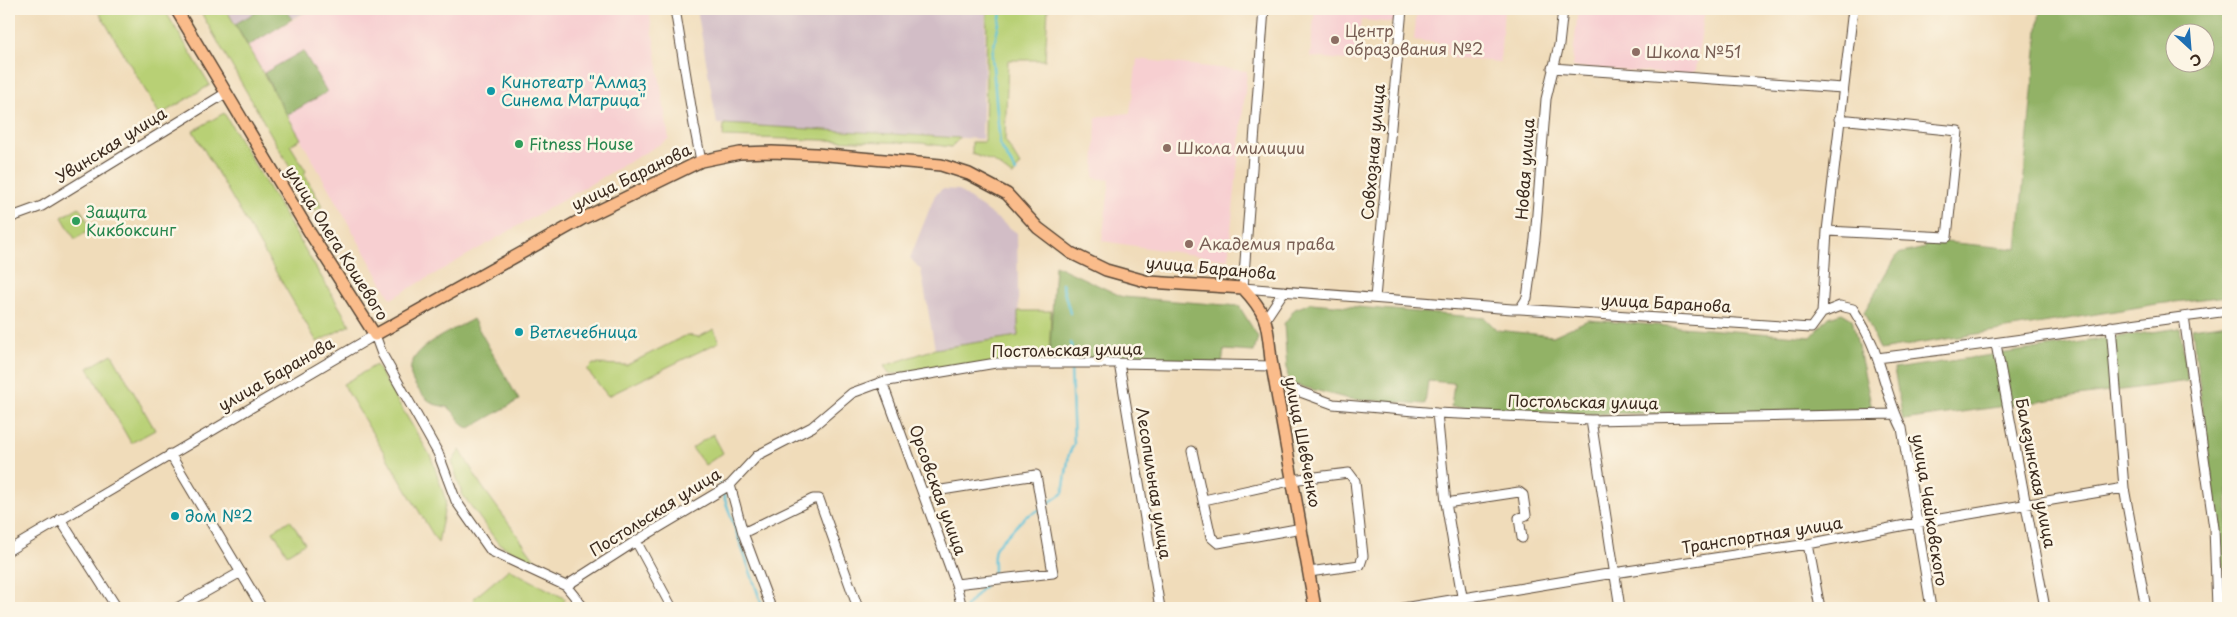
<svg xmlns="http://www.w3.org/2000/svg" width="2237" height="617" font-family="'Playpen Sans',sans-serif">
	<rect width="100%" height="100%" fill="#fcf5e5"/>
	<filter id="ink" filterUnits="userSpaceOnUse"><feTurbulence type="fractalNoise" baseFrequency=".02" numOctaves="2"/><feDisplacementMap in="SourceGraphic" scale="10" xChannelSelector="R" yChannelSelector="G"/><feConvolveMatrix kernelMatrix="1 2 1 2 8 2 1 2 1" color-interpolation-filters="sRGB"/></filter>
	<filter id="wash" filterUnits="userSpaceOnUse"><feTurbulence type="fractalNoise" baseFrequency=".0096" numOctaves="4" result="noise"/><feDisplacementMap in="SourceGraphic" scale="20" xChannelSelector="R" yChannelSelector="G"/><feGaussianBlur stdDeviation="1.12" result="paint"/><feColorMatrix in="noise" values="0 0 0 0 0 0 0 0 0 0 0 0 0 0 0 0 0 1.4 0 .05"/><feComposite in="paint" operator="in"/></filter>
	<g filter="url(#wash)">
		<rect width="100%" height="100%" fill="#f0dcba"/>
		<path fill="#f7cfd1" d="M312,9H649L669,139L391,299L248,46Z
			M1315,9H1398L1397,23L1361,20L1356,61L1310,57Z
			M1417,9H1504L1500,62L1451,58L1446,53L1447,44L1414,40Z
			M1578,9H1705L1696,70L1688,75L1572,67Z
			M1137,59L1247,71L1228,260L1102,241L1110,180L1094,178L1096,117L1130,113Z"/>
		<path fill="#d2bdc6" d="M226,9H262L235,24Z
			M286,9H312L292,19Z
			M697,9H986L982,139L717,124Z
			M942,189L958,190L1017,233L1019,336L935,349L921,270L910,258L935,195Z"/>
		<path fill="#b8d075" stroke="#7a7d4a" d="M97,9H164L210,85L160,115Z
			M199,9H226L301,139L290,145L306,171L304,174L322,206L315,211Z
			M987,9H1048L1045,60H1008L1005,140L1020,165L1013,176L994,162L972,154V142H985Z
			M224,113L350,325L317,342L193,131Z
			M724,124L960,138L951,147L921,143L723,137Z
			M79,207L89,224L87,226L89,231L75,239L62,217Z
			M1018,311H1051L1049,362L889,374L884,366L935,349L1018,336Z
			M714,329L719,342L608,396L587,370L593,364L627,365L687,335L699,337Z
			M112,354L155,430L131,443L88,368Z
			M376,365L431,457L446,501L438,543L343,384Z
			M713,434L723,453L705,465L692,448Z
			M460,450L481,485L541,568L498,543L462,494L452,462Z
			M290,520L305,543L287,554L273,531Z
			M509,569L566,599L558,608H477L473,599Z"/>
		<path fill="#92b266" stroke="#666e42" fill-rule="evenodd" d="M262,9H286L292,19L248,46L235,24Z
			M2040,9H2228V296L2157,304L1880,350L1864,312L1898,254L1925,248V240L2017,249ZM2174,32H2204V62H2174Z
			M303,51L327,92L287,115L264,73Z
			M1055,265L1123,297L1239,306L1258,337L1254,352L1224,350L1222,363L1049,362Z
			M1311,303L1485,318L1497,330L1553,336L1588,320L1811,337L1829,317L1842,313L1852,319L1872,408L1848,410L1583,414L1451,407L1454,383L1428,381L1425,404L1349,399L1288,383L1284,324L1295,309Z
			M473,319L519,400L470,428C460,427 458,414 449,408C445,406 439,406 434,404C426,400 420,392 415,385C394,352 451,332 473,319Z
			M2228,323V608H2222L2223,564L2192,328Z
			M2180,328L2188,381L1903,420L1894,369Z"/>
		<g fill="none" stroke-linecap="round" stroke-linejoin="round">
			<path stroke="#5bc1d8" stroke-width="2.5" d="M1002,9L992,55L1000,145L1016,172
				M1062,284L1070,313
				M1071,343L1072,360
				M706,483L720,482
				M723,494L763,608
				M1044,506L1063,493L1069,454L1074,444L1071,368
				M993,578C996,568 991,556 996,547L1025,517L1039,510
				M965,608L985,585"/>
		</g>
	</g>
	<g filter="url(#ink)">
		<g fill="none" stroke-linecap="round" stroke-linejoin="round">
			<defs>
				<path id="minor" d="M675,9L694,125L701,161
					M1264,9L1243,288L1512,309H1520L1527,298L1535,239L1546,99L1559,45L1563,9
					M1552,68L1843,88
					M9,218L42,206L226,93
					M1827,231L1947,237L1958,131L1839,119
					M1375,298L1402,9
					M1520,309L1811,328L1822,313L1827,231L1853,9
					M1822,313L1840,306L1853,309C1862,324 1871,338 1876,355C1885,379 1890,405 1902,428L1931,608
					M2184,317L2214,528L2217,608
					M1266,318L1284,291
					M2111,326L2124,488L2146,608
					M1996,344L2045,608
					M1877,358C1995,344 2111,326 2228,311
					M1119,363L1160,608
					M882,382L956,584L962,608
					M1276,383L1333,404L1437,413L1591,420L1894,414
					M1437,413L1446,503L1464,608
					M1591,420L1620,608
					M1192,451L1211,537L1218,543L1302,528
					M170,454L262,608
					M730,485L743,533L771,608
					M923,493L1036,475L1053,573L956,584
					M1204,500L1299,479L1349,473L1355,481L1363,556L1360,565L1309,572
					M1446,503L1519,492L1523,495L1526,515L1519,518L1522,538
					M60,519L117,608
					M743,533L813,499H819L858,608
					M636,541L672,608
					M1808,544L1820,608
					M9,550L375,335L382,354L438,453L456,501L491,551L566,586L584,608
					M566,586L636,541L730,485L758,455L812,427L852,393L882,382L996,363H1119L1272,366
					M177,608L241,572
					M572,608L578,600
					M1403,608L1614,573L1808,544L1916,523L2124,488"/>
				<path id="major" d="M176,9L310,233L375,335L584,218L701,161L740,153L772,152L816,154L941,165L969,174L1007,194L1038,228L1071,253L1106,270L1149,282L1243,288C1269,316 1267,324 1271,360L1315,608"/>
			</defs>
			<use href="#minor" stroke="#564535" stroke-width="11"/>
			<use href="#major" stroke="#564535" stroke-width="14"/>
			<use href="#minor" stroke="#fff" stroke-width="9"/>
			<use href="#major" stroke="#fabc8b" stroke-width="11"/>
		</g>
	</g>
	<g fill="#8d6e63" stroke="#fcf5e5" stroke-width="2">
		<circle cx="1335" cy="40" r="5"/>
		<circle cx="1636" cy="52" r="5"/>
		<circle cx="1167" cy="148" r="5"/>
		<circle cx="1189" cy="244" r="5"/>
	</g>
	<g fill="#0f9aa8" stroke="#fcf5e5" stroke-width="2">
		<circle cx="491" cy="91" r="5"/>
		<circle cx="519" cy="332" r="5"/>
		<circle cx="175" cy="516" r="5"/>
	</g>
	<g fill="#2e9e5b" stroke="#fcf5e5" stroke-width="2">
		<circle cx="519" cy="144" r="5"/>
		<circle cx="76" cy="221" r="5"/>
	</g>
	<g text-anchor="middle" stroke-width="5" stroke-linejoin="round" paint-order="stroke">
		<g font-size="16" fill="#785e54" stroke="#fcf5e5" text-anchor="start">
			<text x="1345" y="37">Центр<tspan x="1345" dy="18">образования №2</tspan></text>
			<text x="1646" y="58">Школа №51</text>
			<text x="1177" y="154">Школа милиции</text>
			<text x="1199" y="250">Академия права</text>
		</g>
		<g font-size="16" fill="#0d838f" stroke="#fcf5e5" text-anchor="start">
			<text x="501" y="88">Кинотеатр "Алмаз<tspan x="501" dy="18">Синема Матрица"</tspan></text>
			<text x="529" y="338">Ветлечебница</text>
			<text x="185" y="522">дом №2</text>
		</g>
		<g font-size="16" fill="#27864d" stroke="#fcf5e5" text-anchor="start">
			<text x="529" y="150">Fitness House</text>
			<text x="86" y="218">Защита<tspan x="86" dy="18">Кикбоксинг</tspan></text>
		</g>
		<g font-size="16" fill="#3b2a1e" stroke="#fcf5e5">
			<text transform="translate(111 145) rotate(-32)" y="6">Увинская улица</text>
			<text transform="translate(1373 152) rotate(-85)" y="6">Совхозная улица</text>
			<text transform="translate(1525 169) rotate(-86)" y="6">Новая улица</text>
			<text transform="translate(631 177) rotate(-26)" y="6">улица Баранова</text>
			<text transform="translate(337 243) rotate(58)" y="6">улица Олега Кошевого</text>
			<text transform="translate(1211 268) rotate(5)" y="6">улица Баранова</text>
			<text transform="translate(1666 303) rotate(3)" y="6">улица Баранова</text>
			<text transform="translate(1067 350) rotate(-1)" y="6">Постольская улица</text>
			<text transform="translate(276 374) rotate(-30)" y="6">улица Баранова</text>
			<text transform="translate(1583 402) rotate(1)" y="6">Постольская улица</text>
			<text transform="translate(1303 442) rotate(79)" y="6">улица Шевченко</text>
			<text transform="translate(2036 473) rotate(79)" y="6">Балезинская улица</text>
			<text transform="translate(1154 483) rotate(81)" y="6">Лесопильная улица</text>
			<text transform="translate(938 490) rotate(70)" y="6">Орсовская улица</text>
			<text transform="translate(1930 510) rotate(81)" y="6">улица Чайковского</text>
			<text transform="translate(655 512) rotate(-32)" y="6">Постольская улица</text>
			<text transform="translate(1762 535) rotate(-9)" y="6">Транспортная улица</text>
		</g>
	</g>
	<rect width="2237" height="617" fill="none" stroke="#fcf5e5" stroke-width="30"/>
	<g transform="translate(2190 48) rotate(154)"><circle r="24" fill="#fcf5e5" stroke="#afa495"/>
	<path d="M0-4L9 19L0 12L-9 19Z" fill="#1f6fb2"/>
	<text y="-8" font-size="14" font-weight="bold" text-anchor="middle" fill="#3b2a1e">С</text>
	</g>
</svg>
